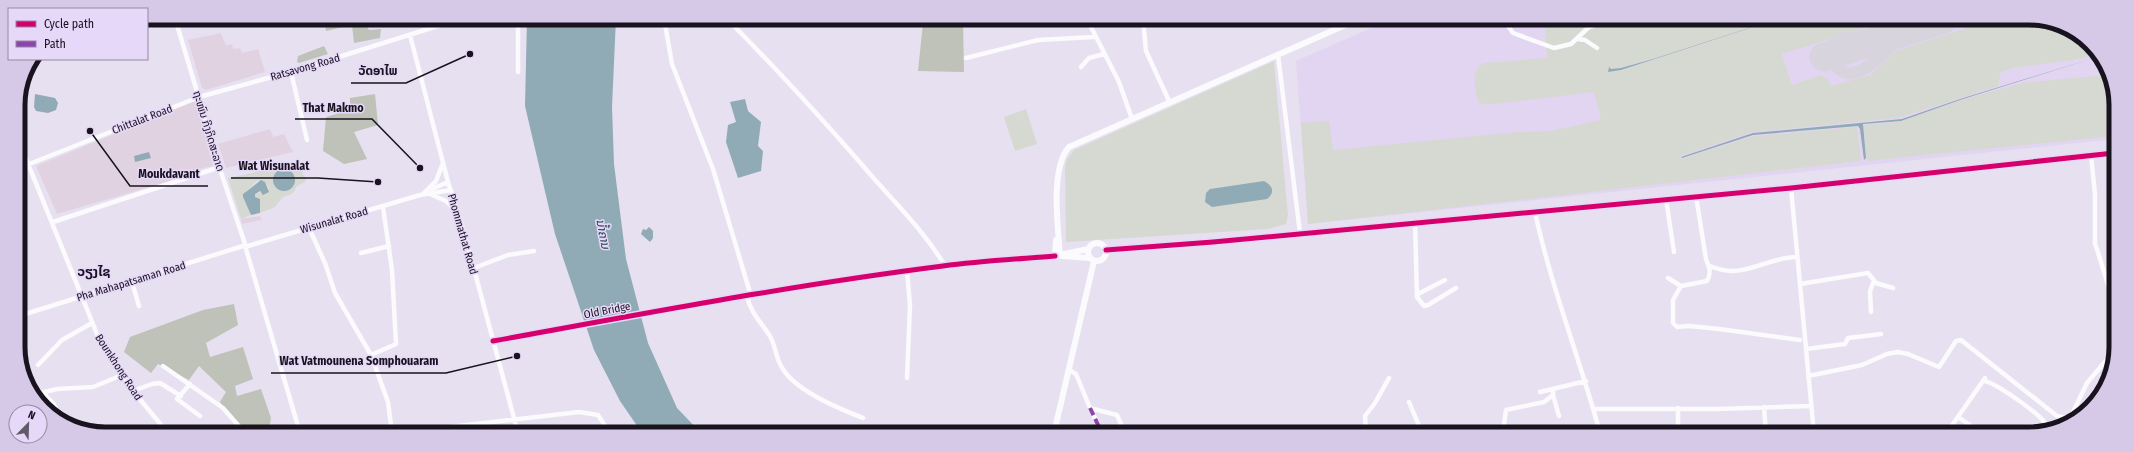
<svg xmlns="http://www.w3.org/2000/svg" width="2134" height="452" font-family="'Fira Sans Condensed','Noto Sans Lao',sans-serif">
	<rect width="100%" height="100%" fill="#e7e0f1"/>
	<path fill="#e1d2e1" d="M221,33L226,46L232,44L233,49L240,48L242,53L258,49L265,72L206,90L202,88L188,40Z
		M193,102L196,103L213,166L195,170L190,175L57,214L36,166Z
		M270,129L273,137L284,134L293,152L226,168L218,144Z
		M260,216L262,220L242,224L241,219Z"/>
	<path fill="#e2d5f2" d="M1392,19H1514V21L1577,22L1585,19L2045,20L2090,43L2114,88V139L1308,224L1296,61Z"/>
	<path fill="#d6d9d2" d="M1585,19H1763L1752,27L1653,59L1608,71L1621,70L1753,27L1764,19L1890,20L1782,54L1792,85L1821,75L1828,79L1831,86L1870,75L1895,51L1992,20H2045L2090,43L2096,54L2079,59L2013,68L2001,72L1998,86L1898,118L1753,132L1680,156L1681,159L1754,136L1857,127L1861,161L1308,224L1301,123L1329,121L1333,150L1517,132L1551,131L1601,120L1594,92L1486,105L1478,102C1476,88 1469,71 1484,63L1547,58L1545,21L1577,22Z
		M1274,61L1288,215L1286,224L1268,229L1066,242L1065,168L1067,159L1074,150Z
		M2107,75L2114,88V136L1867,161L1863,125L1898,122L1961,100L2022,83Z
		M1026,109L1037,144L1015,151L1004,117Z
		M297,163L306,179L305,182L297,186L292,194L283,197L275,207L260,213V200L255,197V194L257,192L262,193L269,189L265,182L257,181L243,194V197L251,215L241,219L228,178Z"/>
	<path fill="#bec2b8" d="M324,18H365L364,22L369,30L381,29L380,38L354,43L352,25L326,31Z
		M963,21L964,72L918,71L923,23Z
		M324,46L328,54L299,63L297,62L298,56Z
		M375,94L378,125L354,132L367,159L344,164L323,151L326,117L350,110V98Z
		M234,304L238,325L206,343L210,357L243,347L253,379L235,386L237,396L261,389L271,418L269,431L261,432L255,427L244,432L220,402L226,392L199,366L189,380L158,364L151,373L124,352L130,337L203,310Z"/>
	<path fill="#90abb5" d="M527,18H616L612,107L614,164L626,259L648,343L677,408L701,433H642L620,401L594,350L555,234L525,106Z
		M1763,19H1764L1753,27L1621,70L1608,72L1609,67L1611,69L1621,68L1653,59L1752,27Z
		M2097,57L1960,100L1901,121L1863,124L1866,158L1864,160L1860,129L1858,126L1753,135L1682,158L1681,157L1753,133L1902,119L1960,99Z
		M35,94L55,98L58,103L56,110L48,113L36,111L34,107Z
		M745,99L748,111L761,122L758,146L763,151L761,171L738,178L726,142L728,125L736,122L730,102Z
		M149,152L151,158L135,162L134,156Z
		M273 180a11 11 0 1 1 22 0a11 11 0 1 1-22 0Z
		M261,180L265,182L269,192L263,195L260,191L255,194V197L260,199V213L251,215L243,197V194Z
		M1264,181C1272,185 1276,192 1267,199L1212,207L1205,202L1206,193L1210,189Z
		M649,227L653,231V238L650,242L641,234L643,229L646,230Z
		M1729,426H1744L1742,434H1728Z"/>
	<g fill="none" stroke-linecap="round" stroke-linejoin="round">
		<path stroke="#d8d4de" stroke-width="12" d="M1891,36L1842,38C1827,47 1830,67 1846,73C1873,77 1892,34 1918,27"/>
		<path stroke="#d8d4de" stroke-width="29" d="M1824,57L1942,20"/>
		<path stroke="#fbfafd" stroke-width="4.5" d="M175,18L221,172L245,244
			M518,18V72
			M664,18L672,64L713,169L751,296
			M727,19C777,69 824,121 870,174C896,204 925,232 945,266
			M1087,19L1119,82L1132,119
			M1143,19L1146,51L1170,103
			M444,24L471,18
			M1508,26L1513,33L1554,48L1571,44L1589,27L1593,26
			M410,35L448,182L464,232L518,433
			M1578,39L1585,40L1597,48
			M1278,55L1300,233
			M966,58L1038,40L1094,37
			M1081,67L1089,58L1104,54
			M291,72L307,140
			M18,139L97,334L133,391L167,432
			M2091,155L2095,194V243L2110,291L2114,292
			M19,168L199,97L294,71L444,24L449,18
			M1791,188L1814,434
			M432,189L448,182
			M424,193L436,181L443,163
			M432,195L446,201L456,210
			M1696,196L1706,259C1709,267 1712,272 1707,281L1681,286L1673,300V323L1677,327L1689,326L1719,329L1800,340
			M1666,199L1674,252
			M1535,212C1551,287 1580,359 1600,433
			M53,222L220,167
			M1415,223L1417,297L1424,306L1428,305L1456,288
			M309,228L325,263L335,293L371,355L388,402L392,433
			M248,246L420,195L451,190
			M246,249L300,433
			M1106,250L1213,242L1791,188L2114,153
			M361,253L389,246
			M1710,266C1744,281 1765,257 1797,257
			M474,268L508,255L534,251
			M907,271L910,305L907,378
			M1668,278L1681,286
			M132,282L139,306
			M1800,284L1868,273L1876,283L1893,288
			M1418,294L1445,280
			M747,296C750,313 763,324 771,338C775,346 776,356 780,364C792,390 838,408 863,418
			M1871,312L1870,291L1874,281
			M19,316L243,246
			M493,341C643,314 792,285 943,266C980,261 1018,259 1055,256
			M1806,349L1845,344L1848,338L1881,334
			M371,355L396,344L392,270L383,207
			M38,365L62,340L92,323
			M163,366L223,408L244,432
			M1069,370L1076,374L1090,408L1117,415L1125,433
			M1808,376L1862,365L1887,354L1898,352L1908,354L1939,367L1956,341L1961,340L2057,416L2065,418L2071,416L2087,383L2114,351
			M1983,381C1994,381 2038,413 2045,423L2042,431
			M190,384L177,399L200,416
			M133,391L152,384L160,383L181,396
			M1540,392L1586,381
			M43,393L53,403L61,418
			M36,394L57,389L93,387L122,375
			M1553,395L1559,416
			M1409,402L1422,433
			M1764,407L1766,434
			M1090,408L1102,433
			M1594,409H1717L1811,406
			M1958,417L1983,434
			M1504,424L1506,410L1544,402L1553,395V389
			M397,433L579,412L598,415L610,433
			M1325,433L1366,431
			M1366,433L1365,416L1375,403L1389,378
			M1678,434V408
			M1946,434L1985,378"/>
		<path stroke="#fbfafd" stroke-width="6" d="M1056,240L1055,256L1088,249
			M1088 252a9 9 0 1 1 18 0a9 9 0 1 1-18 0Z
			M1060,255C1058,228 1050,168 1069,147L1359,19
			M1062,256L1089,258
			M1054,433L1094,261"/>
		<path stroke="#8e44ad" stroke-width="4" stroke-dasharray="8 4" stroke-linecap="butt" d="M1090,408L1102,433"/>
		<defs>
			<path id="cycleway" d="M1106,250L1213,242L1791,188L2114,153
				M493,341C643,314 792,285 943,266C980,261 1018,259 1055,256"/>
		</defs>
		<use href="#cycleway" stroke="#e6d8f9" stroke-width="8"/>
		<use href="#cycleway" stroke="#d6006c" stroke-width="5"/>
	</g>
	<g text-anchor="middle" stroke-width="3" stroke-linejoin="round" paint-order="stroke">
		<g font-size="11" fill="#18131e" stroke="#e6d8f9">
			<text transform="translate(305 67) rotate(-16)" y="4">Ratsavong Road</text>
			<text transform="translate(142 119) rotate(-21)" y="4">Chittalat Road</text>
			<text transform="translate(209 131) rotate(73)" y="4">ຖະໜົນ ກິງກິດສະລາດ</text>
			<text transform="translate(334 220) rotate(-16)" y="4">Wisunalat Road</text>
			<text transform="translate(463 234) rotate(74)" y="4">Phommathat Road</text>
			<text transform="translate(131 281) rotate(-17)" y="4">Pha Mahapatsaman Road</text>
			<text transform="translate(607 310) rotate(-11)" y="4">Old Bridge</text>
			<text transform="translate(119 367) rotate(57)" y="4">Bounkhong Road</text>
		</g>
		<g font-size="12" font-style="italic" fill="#163e44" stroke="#e6d8f9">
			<text transform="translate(603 234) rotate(79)" y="4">ນ້ຳຄານ</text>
		</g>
		<g font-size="13" font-weight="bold" fill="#18131e" stroke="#e6d8f9">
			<text x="94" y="276">ວຽງໄຊ</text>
		</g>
	</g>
	<path d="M0 0H2134V452H0ZM105 25H2029A80 80 0 0 1 2109 105V347A80 80 0 0 1 2029 427H105A80 80 0 0 1 25 347V105A80 80 0 0 1 105 25Z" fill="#d6c8e7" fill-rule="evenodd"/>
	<path fill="none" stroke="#18131e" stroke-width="5" d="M105 25H2029A80 80 0 0 1 2109 105V347A80 80 0 0 1 2029 427H105A80 80 0 0 1 25 347V105A80 80 0 0 1 105 25Z"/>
	<path fill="none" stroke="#18131e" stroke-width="1.5" d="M470 54L406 83H351M420 168L372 119H295M378 182L318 178H231M90 131L130 186H208M517 356L446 373H271"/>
	<g fill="#18131e" stroke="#e6d8f9" stroke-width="1.5">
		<circle cx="470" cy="54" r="4"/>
		<circle cx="420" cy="168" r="4"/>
		<circle cx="378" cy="182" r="4"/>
		<circle cx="90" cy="131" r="4"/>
		<circle cx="517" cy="356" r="4"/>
	</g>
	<g font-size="12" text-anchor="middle" font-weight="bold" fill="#18131e" stroke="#e6d8f9" stroke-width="3" stroke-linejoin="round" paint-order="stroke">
		<text x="378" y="75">ວັດອາໄພ</text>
		<text x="333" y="112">That Makmo</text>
		<text x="274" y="170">Wat Wisunalat</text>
		<text x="169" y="178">Moukdavant</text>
		<text x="359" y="365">Wat Vatmounena Somphouaram</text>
	</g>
	<rect x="8" y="8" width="140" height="52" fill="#e6d8f9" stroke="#9489a1"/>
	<rect x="16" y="21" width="20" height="6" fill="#d6006c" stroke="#9489a1"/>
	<text x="44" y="28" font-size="12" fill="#18131e">Cycle path</text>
	<rect x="16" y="41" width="20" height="6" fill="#8e44ad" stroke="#9489a1"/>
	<text x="44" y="48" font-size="12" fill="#18131e">Path</text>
	<g transform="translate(28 424) rotate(23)"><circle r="19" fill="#e6d8f9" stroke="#9489a1"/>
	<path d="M0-3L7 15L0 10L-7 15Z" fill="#605b68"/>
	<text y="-6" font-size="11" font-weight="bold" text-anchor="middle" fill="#18131e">N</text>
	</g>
</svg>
